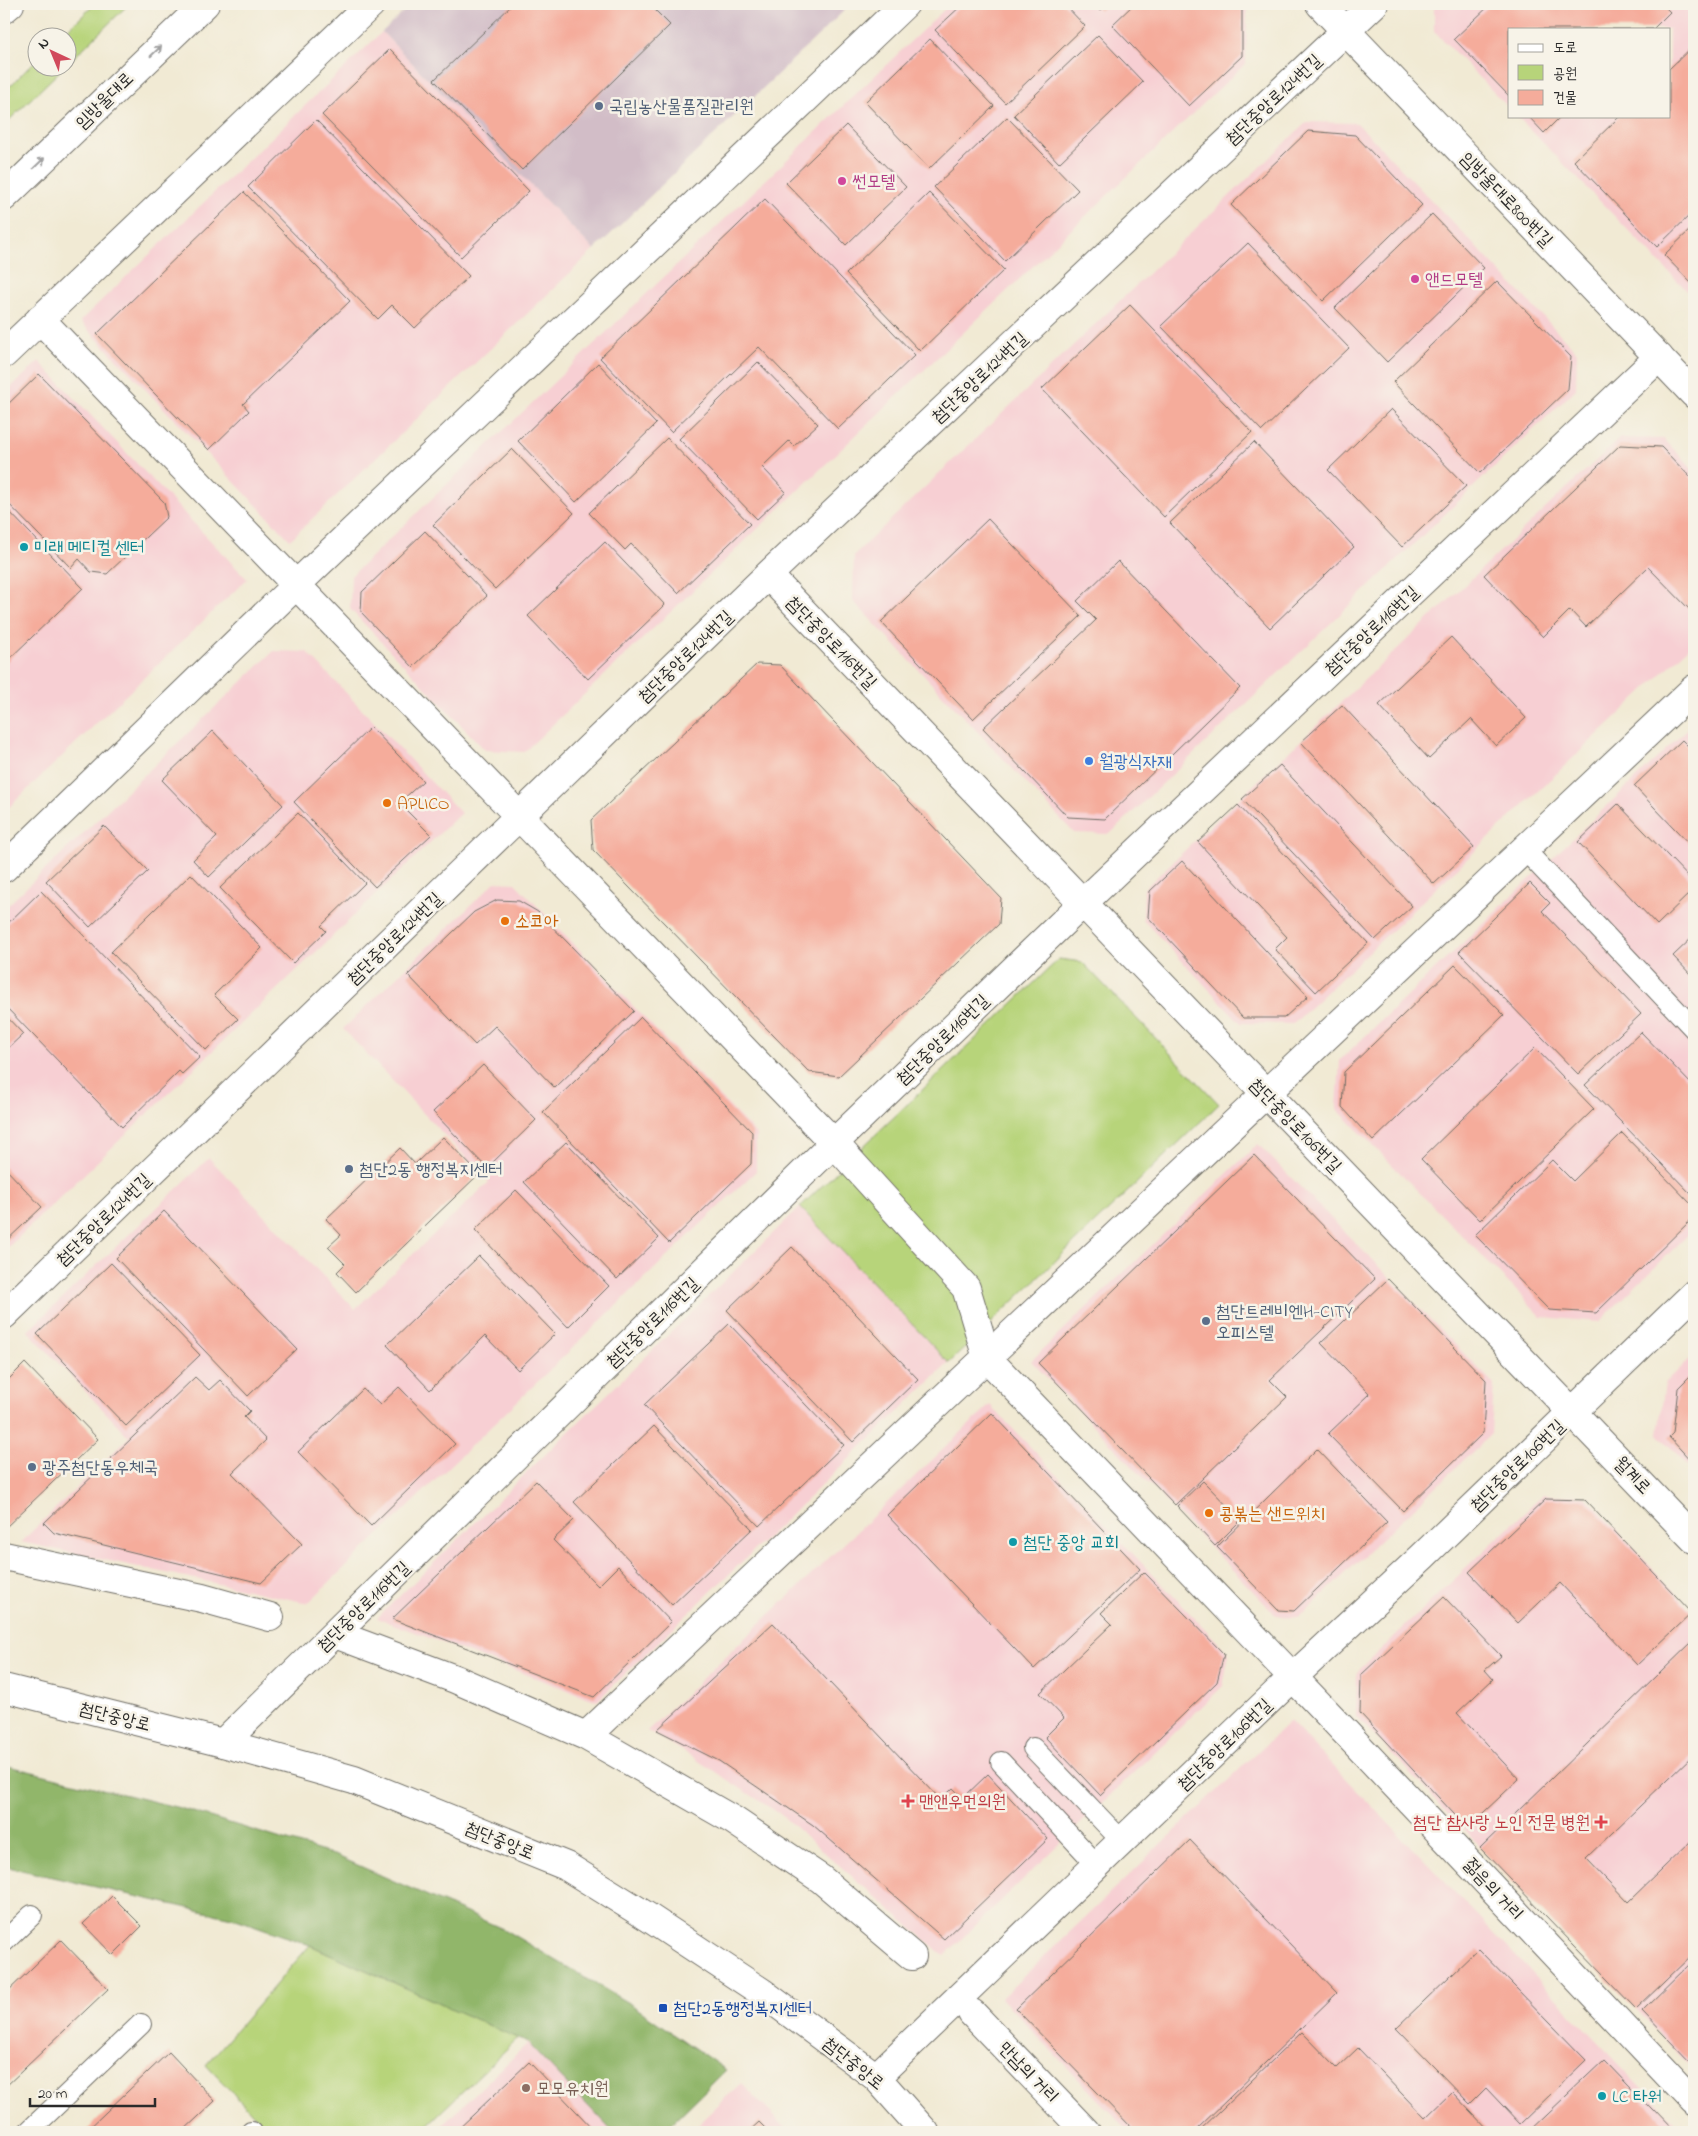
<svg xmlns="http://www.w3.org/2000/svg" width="1698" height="2136" font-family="'Indie Flower','Poor Story',sans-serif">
	<rect width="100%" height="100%" fill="#f7f3e8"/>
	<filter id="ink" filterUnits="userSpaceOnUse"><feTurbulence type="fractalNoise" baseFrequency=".02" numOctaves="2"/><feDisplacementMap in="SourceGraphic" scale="10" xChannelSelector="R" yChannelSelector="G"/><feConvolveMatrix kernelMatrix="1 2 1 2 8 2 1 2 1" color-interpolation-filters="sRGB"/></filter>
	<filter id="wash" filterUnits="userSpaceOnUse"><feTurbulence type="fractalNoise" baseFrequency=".0096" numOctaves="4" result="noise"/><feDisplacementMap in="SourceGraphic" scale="20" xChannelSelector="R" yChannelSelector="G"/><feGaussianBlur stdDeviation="1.12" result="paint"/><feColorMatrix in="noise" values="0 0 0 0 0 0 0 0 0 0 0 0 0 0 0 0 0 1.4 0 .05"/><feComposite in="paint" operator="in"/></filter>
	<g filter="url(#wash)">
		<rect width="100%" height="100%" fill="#f1ead4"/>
		<path fill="#f7cfd3" d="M950,4H1244L1247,7L1246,63L524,752L485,750L350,609L351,576Z
			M1434,4H1694V298L1517,116H1669V29H1509V108L1434,31Z
			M382,32L594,250L290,540L80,321Z
			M1307,122L1357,123L1577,352L1576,389L1110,834L1074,833L853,601L854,555Z
			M39,361L247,579L4,812V394Z
			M1620,438L1664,439L1694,471V643L1293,1024L1241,1023L1143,920L1144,889Z
			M274,651L307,652L461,813L4,1251V909Z
			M1694,723V1229L1599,1322L1542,1317L1337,1109L1340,1060Z
			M495,882L515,883L756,1134V1171L308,1603L21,1542L129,1437L28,1331L209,1158L355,1309L489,1182L343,1029Z
			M1258,1144L1494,1384L1491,1434L1300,1617L1277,1616L1031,1361Z
			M800,1207L949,1363L597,1701L377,1618Z
			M1694,1355V1472L1658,1434L1665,1383Z
			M990,1405L1229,1654L1223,1686L944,1956L780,1814L683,1751L647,1731Z
			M1543,1495L1585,1496L1694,1613V2069L1579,1950L1628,1902L1587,1858L1536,1906L1356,1716L1357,1672Z
			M1290,1721L1488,1927L1684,2132H1129L1001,1998Z
			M528,2043L613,2132H435Z
			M741,2083L790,2132H690Z"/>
		<path fill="#d2bdc7" d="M412,4H851L594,250L382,32Z"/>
		<path fill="#b7d47a" stroke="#718052" d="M95,4H129L68,63V38L60,37Z
			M37,59L38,68H63L4,125V92Z
			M1059,959L1082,962L1219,1104L949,1363L800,1207Z
			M310,1945L518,2038L420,2132H270L206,2065Z"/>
		<path fill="#91b66a" stroke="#5e704a" d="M4,1765L180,1808L337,1856L503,1929L635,2007L726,2070L663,2132H613L528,2043L310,1945L236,1919L4,1866Z"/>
		<g id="blocks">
			<path fill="#f5ac9b" d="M513,4H649L670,25L522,170L434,80Z
				M963,4H1064L1085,26L1005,103L935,30Z
				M1093,4H1107L1100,11Z
				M1134,4H1240L1242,6V56L1189,106L1112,25Z
				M1491,4H1662L1670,12L1653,29H1509V96L1454,39Z
				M1098,35L1143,82L1059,163L1014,115Z
				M930,39L994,106L929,169L865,102Z
				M1694,45V211L1657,247L1574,161L1620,116H1669V69Z
				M390,49L529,191L461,257L322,115Z
				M1528,116H1561L1544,133Z
				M1007,117L1078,190L1005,261L934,187Z
				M316,120L469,276L415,328L392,305L378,319L248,187Z
				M846,125L906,187L846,245L786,183Z
				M1308,131L1355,135L1422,205L1323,301L1231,205Z
				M244,192L350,301L243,404L249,411L209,450L97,334Z
				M929,193L1004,270L920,351L846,274Z
				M765,199L915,355L838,429L759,347L671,432L600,358Z
				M1432,214L1484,268L1387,362L1335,308Z
				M1694,226V286L1664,255Z
				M1248,243L1349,348L1262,431L1161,326Z
				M1497,281L1571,357L1568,389L1480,473L1393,382Z
				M1130,305L1252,432L1164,517L1042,389Z
				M758,362L818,424L794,446L789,441L762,467L786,492L757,519L679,439Z
				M598,363L656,424L576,502L518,441Z
				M39,374L164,502L167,517L107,574L91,572L79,559L71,568L4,499V408Z
				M1391,409L1466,486L1402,547L1328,470Z
				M667,438L750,524L678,593L631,544L625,550L589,513Z
				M1254,442L1354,547L1270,628L1170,523Z
				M1620,445L1661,447L1694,481V614L1648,567L1586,627L1570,610L1543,637L1484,575Z
				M512,449L574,513L495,589L433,525Z
				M4,506L83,588L5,663L4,662Z
				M988,519L1081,616L973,719L881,622Z
				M425,531L487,596L413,667L361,612L362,592Z
				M605,542L665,605L588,679L528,616Z
				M1118,561L1240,688L1105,819L1068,817L983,728L1096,620L1077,601Z
				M1451,637L1526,718L1496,746L1471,719L1429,759L1379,705Z
				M757,664L780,665L1001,898L999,924L839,1076L809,1072L593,850L591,820Z
				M1342,705L1474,847L1434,884L1301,742Z
				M371,727L423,781L399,803L431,835L375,887L294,802Z
				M213,731L283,805L209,877L193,860L217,837L162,780Z
				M1682,740L1694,752V849L1634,786Z
				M1280,765L1412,906L1375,940L1242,799Z
				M1618,804L1694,883V889L1657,925L1578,842Z
				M1238,805L1368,943L1316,992L1275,949L1287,937L1198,842Z
				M298,813L365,883L321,926L326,931L293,963L220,888Z
				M104,826L148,871L90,927L46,881Z
				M1182,861L1308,996L1284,1018H1243L1148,917L1150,891Z
				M191,874L262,948L214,995L238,1019L206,1050L111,952Z
				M1530,883L1550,903L1542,911L1641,1014L1578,1074L1459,952Z
				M41,891L200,1057L182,1074L179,1071L122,1127L4,1005V927Z
				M497,900L519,901L538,912L634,1011L555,1088L495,1026L475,1045L408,975L474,912Z
				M1694,936V978L1673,956Z
				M1455,965L1504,1015L1373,1141L1342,1107L1344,1072Z
				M4,1014L23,1034L4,1052Z
				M641,1017L752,1132L751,1164L669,1243L543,1112Z
				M1641,1032L1694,1087V1197L1585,1085Z
				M1535,1048L1594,1109L1480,1220L1421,1159Z
				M483,1065L536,1120L487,1168L433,1112Z
				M1622,1133L1694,1207V1217L1596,1313L1549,1310L1475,1235L1552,1160L1573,1181Z
				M443,1137L479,1174L356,1292L337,1272L345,1264L328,1247L341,1235L326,1219L400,1148L415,1164Z
				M566,1142L659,1238L617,1279L524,1182Z
				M1254,1155L1375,1279L1270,1380L1287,1397L1175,1505L1038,1363Z
				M4,1167L42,1207L4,1243Z
				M516,1190L609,1286L568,1327L475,1230Z
				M164,1211L297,1349L248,1396L116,1258Z
				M792,1247L918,1379L853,1442L727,1310Z
				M479,1256L555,1334L518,1370L485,1336L430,1390L387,1345Z
				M111,1263L200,1355L126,1426L37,1334Z
				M1388,1279L1486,1380L1483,1433L1403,1511L1328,1434L1370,1394L1321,1343Z
				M729,1324L844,1445L759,1526L644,1405Z
				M25,1363L98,1439L5,1528L4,1384Z
				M1694,1372V1464L1669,1437L1673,1433L1678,1388Z
				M195,1377L209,1390L220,1380L250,1411L244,1417L266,1440L232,1473L302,1544L261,1583L54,1533L44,1523Z
				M399,1387L455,1444L371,1526L298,1452L363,1389L380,1405Z
				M992,1413L1140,1569L1034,1669L887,1515Z
				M654,1426L752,1529L672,1605L574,1502Z
				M1317,1449L1387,1522L1294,1611L1278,1610L1217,1547Z
				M536,1481L574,1520L553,1540L598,1586L618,1566L671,1622L594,1697L392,1619Z
				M1203,1481L1241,1520L1215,1546L1177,1506Z
				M1546,1499L1585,1500L1692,1613L1637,1665L1560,1583L1518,1623L1469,1572Z
				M1144,1572L1224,1654L1217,1682L1100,1795L1045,1737L1064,1718L1040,1693L1112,1624L1101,1613Z
				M1444,1597L1501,1656L1485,1670L1493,1679L1457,1713L1519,1779L1467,1828L1360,1713L1361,1675Z
				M773,1623L941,1800L953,1788L963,1798L988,1774L1048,1839L944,1939L813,1825L719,1761L657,1730Z
				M1694,1640V1754L1586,1858L1628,1902L1694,1838V1953L1636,2009L1480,1848Z
				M1190,1840L1337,1993L1194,2132H1136L1016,2009Z
				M112,1896L142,1926L113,1955L83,1924Z
				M61,1940L108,1989L4,2088V1995Z
				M1478,1949L1586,2060L1520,2124L1486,2088L1470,2104L1396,2028Z
				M1694,1960V2065L1642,2011Z
				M1302,2032L1337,2068L1358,2048L1425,2118L1452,2092L1490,2132H1198Z
				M169,2052L215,2101L182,2132H85Z
				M1604,2060L1673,2132H1528Z
				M529,2062L596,2132H455Z
				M759,2122L769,2132H748Z"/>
		</g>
	</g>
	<g filter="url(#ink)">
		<use href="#blocks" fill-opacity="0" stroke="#706e66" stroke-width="1"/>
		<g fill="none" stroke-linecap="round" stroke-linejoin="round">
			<defs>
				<path id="lane" d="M1524,849L1694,1029
					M1033,1748L1122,1841
					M1001,1762L1097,1865
					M4,1942L32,1915
					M28,2132L141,2024
					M251,2132H252"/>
				<path id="street" d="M40,319L834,1143L966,1288L987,1358L1331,1717L1694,2102
					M4,354L371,4
					M768,575L1694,1539
					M4,868L296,585L905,4
					M4,1315L768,575L1374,4
					M4,1556L202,1598L270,1617
					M343,1637L455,1679L586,1736L733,1820L821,1879L912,1956
					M586,1736L1694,689
					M223,1743L834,1143L1083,903L1659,357
					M972,2013L1086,2132
					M876,2077L1292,1678L1423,1556L1694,1294"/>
				<path id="secondary" d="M1320,4L1694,394
					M4,9L10,4
					M4,197L205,4
					M4,1688L223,1743L354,1780L566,1866L648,1917L763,1993L876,2077L925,2132"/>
			</defs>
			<use href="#lane" stroke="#706e66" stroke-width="22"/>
			<use href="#street" stroke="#706e66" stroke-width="30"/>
			<use href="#secondary" stroke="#706e66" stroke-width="30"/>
			<use href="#lane" stroke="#fff" stroke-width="20"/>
			<use href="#street" stroke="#fff" stroke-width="28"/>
			<use href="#secondary" stroke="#fff" stroke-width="28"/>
		</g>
		<defs><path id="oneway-shaft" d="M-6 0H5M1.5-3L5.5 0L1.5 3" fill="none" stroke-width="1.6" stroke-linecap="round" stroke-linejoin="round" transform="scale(1.25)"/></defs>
		<g stroke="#a0a0a0">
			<use href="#oneway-shaft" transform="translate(156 51) rotate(-44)"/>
			<use href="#oneway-shaft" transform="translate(39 163) rotate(-44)"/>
		</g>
	</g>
	<g fill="#5c6f8a" stroke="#f7f3e8" stroke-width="2">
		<circle cx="599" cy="106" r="5"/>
		<circle cx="349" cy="1169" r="5"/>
		<circle cx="1206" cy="1321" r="5"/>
		<circle cx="32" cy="1467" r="5"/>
	</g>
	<g fill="#d1479c" stroke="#f7f3e8" stroke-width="2">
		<circle cx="842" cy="181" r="5"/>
		<circle cx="1415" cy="279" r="5"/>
	</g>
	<g fill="#0f9aa8" stroke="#f7f3e8" stroke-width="2">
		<circle cx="24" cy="547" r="5"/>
		<circle cx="1013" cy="1542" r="5"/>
		<circle cx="1602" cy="2096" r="5"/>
	</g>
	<circle fill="#3f7fe0" stroke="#f7f3e8" stroke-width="2" cx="1089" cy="761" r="5"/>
	<g fill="#e8710a" stroke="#f7f3e8" stroke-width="2">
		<circle cx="387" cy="803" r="5"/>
		<circle cx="505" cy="921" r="5"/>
		<circle cx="1209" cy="1513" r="5"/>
	</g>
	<g fill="#e0444e" stroke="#f7f3e8" stroke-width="2">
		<path d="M905.5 1793.5h5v5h5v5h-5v5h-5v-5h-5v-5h5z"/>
		<path d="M1598.5 1814.5h5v5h5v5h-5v5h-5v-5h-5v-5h5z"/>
	</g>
	<rect fill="#1a4fb4" stroke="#f7f3e8" stroke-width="2" x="658" y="2003" width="10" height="10" rx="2.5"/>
	<circle fill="#8d6e63" stroke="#f7f3e8" stroke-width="2" cx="526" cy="2088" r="5"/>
	<g text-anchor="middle" stroke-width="5" stroke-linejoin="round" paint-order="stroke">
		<g font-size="18" fill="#2b2b2b" stroke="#f7f3e8">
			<text transform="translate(1273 99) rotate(-43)" y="6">첨단중앙로124번길</text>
			<text transform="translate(104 100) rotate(-44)" y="6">임방울대로</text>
			<text transform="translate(1507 199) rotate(46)" y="6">임방울대로800번길</text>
			<text transform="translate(979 377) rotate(-43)" y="6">첨단중앙로124번길</text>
			<text transform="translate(1371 630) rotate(-43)" y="6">첨단중앙로116번길</text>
			<text transform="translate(832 642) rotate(46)" y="6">첨단중앙로116번길</text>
			<text transform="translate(685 656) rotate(-44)" y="6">첨단중앙로124번길</text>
			<text transform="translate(394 938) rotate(-44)" y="6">첨단중앙로124번길</text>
			<text transform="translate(942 1039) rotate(-44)" y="6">첨단중앙로116번길</text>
			<text transform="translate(1296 1125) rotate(46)" y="6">첨단중앙로106번길</text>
			<text transform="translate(103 1219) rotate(-44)" y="6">첨단중앙로124번길</text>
			<text transform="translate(652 1322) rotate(-44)" y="6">첨단중앙로116번길</text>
			<text transform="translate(1517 1465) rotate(-44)" y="6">첨단중앙로106번길</text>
			<text transform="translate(1633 1475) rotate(46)" y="6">월계로</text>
			<text transform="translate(363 1606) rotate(-44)" y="6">첨단중앙로116번길</text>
			<text transform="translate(115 1716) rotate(14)" y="6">첨단중앙로</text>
			<text transform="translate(1224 1744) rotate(-44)" y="6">첨단중앙로106번길</text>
			<text transform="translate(500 1840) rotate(22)" y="6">첨단중앙로</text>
			<text transform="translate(1494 1889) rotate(47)" y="6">젊음의 거리</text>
			<text transform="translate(854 2063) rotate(39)" y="6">첨단중앙로</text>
			<text transform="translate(1029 2072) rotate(46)" y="6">만남의 거리</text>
		</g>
		<g font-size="18" fill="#4e5e75" stroke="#f7f3e8" text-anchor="start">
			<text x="609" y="112">국립농산물품질관리원</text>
			<text x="359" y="1175">첨단2동 행정복지센터</text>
			<text x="1216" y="1317">첨단트레비엔H-CITY<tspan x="1216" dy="21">오피스텔</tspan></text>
			<text x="42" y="1473">광주첨단동우체국</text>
		</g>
		<g font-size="18" fill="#b23c85" stroke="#f7f3e8" text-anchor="start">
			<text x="852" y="187">썬모텔</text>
			<text x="1425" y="285">앤드모텔</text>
		</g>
		<g font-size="18" fill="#0d838f" stroke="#f7f3e8" text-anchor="start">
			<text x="34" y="553">미래 메디컬 센터</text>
			<text x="1023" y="1548">첨단 중앙 교회</text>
			<text x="1612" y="2102">LC 타워</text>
		</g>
		<g font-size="18" fill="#366cbe" stroke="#f7f3e8" text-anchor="start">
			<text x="1099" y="767">월광식자재</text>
		</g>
		<g font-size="18" fill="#c56008" stroke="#f7f3e8" text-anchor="start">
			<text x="397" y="809">APLICO</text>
			<text x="515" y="927">소코아</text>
			<text x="1219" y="1519">콩볶는 샌드위치</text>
		</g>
		<g font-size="18" fill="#be3a42" stroke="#f7f3e8" text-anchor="start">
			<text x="919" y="1807">맨앤우먼의원</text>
			<text x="1590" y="1828" text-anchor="end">첨단 참사랑 노인 전문 병원</text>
		</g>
		<g font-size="18" fill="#164399" stroke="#f7f3e8" text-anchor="start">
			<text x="673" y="2014">첨단2동행정복지센터</text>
		</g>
		<g font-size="18" fill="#785e54" stroke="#f7f3e8" text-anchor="start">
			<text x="536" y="2094">모모유치원</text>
		</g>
	</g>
	<rect width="1698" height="2136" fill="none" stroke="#f7f3e8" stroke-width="20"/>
	<rect x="1508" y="28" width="162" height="90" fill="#f7f3e8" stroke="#a5a39c"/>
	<rect x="1518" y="44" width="25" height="8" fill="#ffffff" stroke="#a5a39c"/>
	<text x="1553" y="52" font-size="15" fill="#2b2b2b">도로</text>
	<rect x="1518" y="65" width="25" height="15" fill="#b7d47a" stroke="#a5a39c"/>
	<text x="1553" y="78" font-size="15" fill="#2b2b2b">공원</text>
	<rect x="1518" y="90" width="25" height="15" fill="#f5ac9b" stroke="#a5a39c"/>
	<text x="1553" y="102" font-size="15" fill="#2b2b2b">건물</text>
	<g transform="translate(52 52) rotate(316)"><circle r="24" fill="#f7f3e8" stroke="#a5a39c"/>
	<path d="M0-4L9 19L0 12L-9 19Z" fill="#d1495b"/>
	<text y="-8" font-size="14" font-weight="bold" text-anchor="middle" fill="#2b2b2b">N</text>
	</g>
	<path d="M30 2098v8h125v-8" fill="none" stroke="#2b2b2b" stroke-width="2.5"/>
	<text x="38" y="2098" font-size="15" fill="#2b2b2b" stroke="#f7f3e8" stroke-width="4" paint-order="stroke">20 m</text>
</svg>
